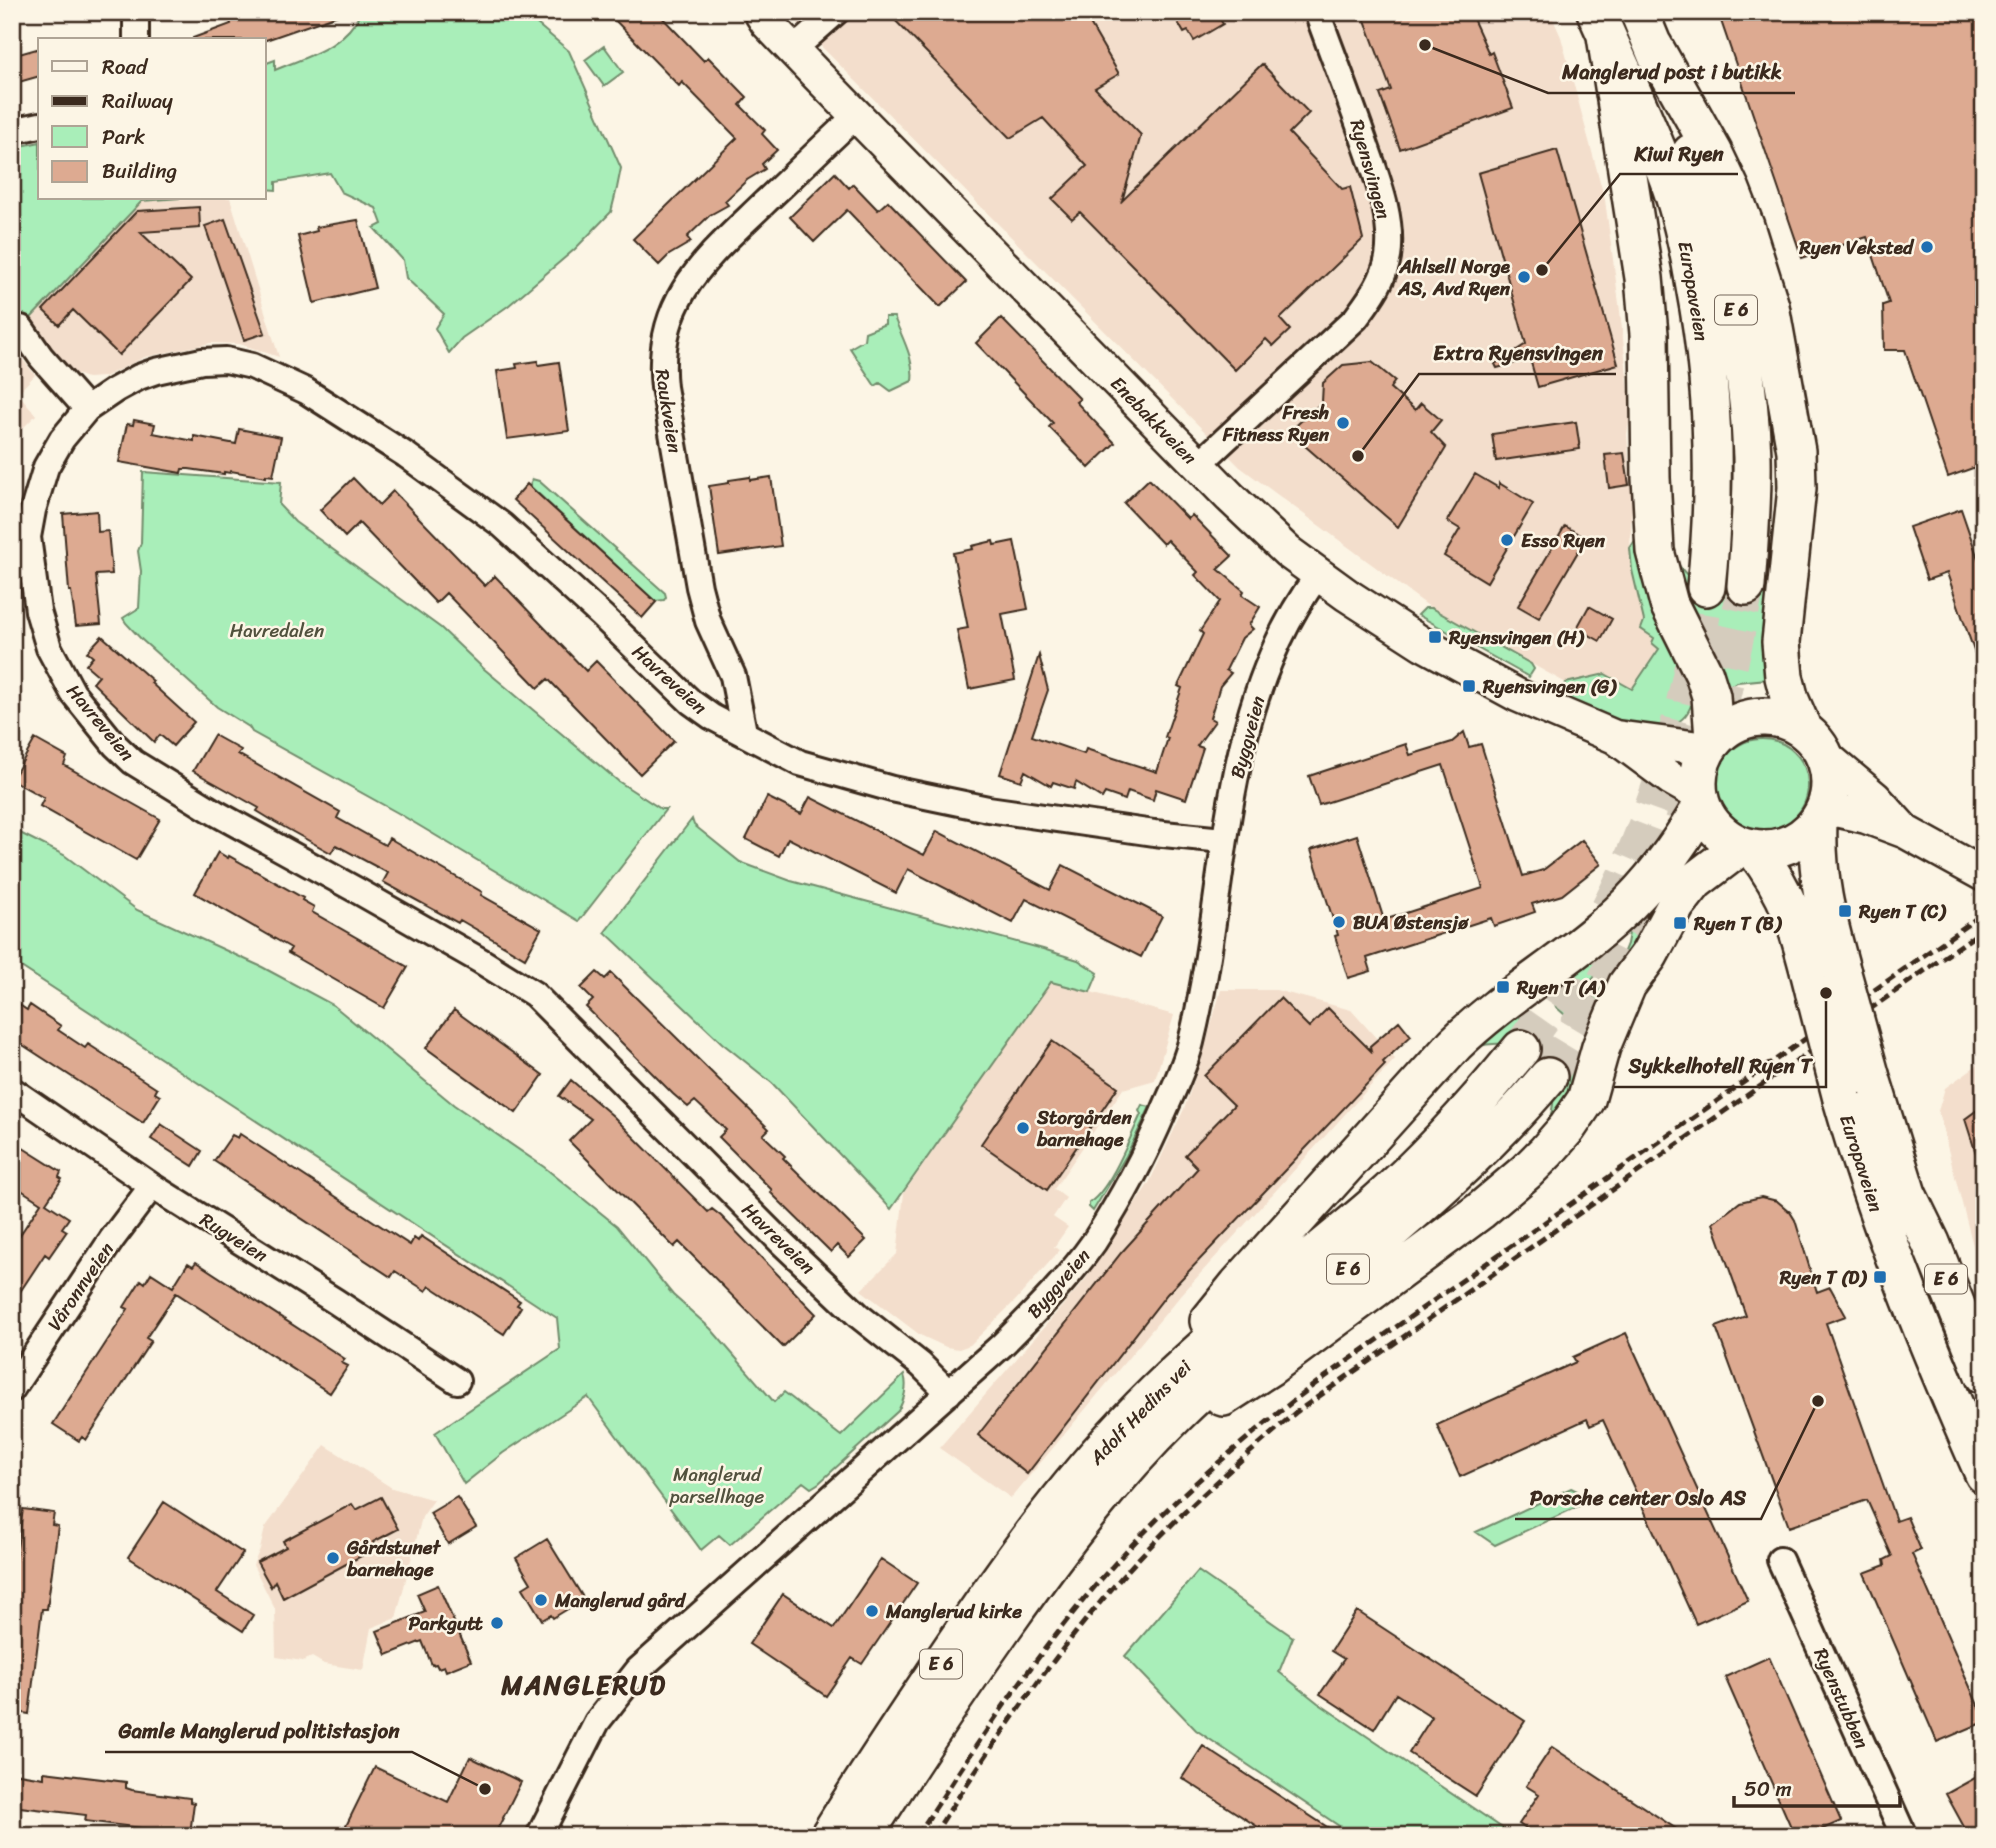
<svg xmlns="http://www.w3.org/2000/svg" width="1996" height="1848" font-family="Sriracha,sans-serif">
	<rect width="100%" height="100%" fill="#fcf5e5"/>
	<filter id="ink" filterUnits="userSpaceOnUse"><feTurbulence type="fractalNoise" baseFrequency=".0143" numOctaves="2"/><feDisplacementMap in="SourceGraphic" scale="14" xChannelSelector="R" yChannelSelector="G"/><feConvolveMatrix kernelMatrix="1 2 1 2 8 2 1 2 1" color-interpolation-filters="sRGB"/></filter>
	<g filter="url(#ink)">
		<path fill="#f3decc" d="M787,12H1550L1561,37L1605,200L1620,311L1631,412L1627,434L1632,505L1630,548L1632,570L1645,620L1659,648L1632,689L1605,674L1566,683L1431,608L1240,467Z
			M180,198H230L279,357L240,344L211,343L145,357L104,377L87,378L68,371L30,319L142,201Z
			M12,346L35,375L18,393L36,415L12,439Z
			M1051,981L1174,1015L1155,1080L1123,1089L1054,1189L1066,1198L1053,1217L1068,1227L1054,1247L1060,1250L1016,1300L970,1345L959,1349L946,1347L920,1335L861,1290L897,1254L904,1193Z
			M1221,990H1276L1351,1010L1395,1059L1181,1295L1011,1498L939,1448L1085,1280L1149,1183L1184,1109L1201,1061Z
			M1984,1060V1288L1938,1111L1945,1088Z
			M325,1445L392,1488L434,1500L422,1517L396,1618L371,1628L363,1670L324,1664L312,1657L303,1661L276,1657L275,1609L253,1565L260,1549L265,1528Z"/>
		<path fill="#a9eeb9" stroke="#728c6c" stroke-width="2" d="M361,12H523L569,51L621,168L617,188L611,212L575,249L508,306L462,338L449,353L435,328L444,314L406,278L403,260L374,228L382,224L376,208L341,192L330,173L276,182V190L264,189V64L275,60V70C308,56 345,47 361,12Z
			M604,46L623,72L604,86L585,60Z
			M40,142V198H180L142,201L30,319L12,345V148Z
			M885,317H894C902,338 915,359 912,381L891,391L880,383L875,386L850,348L864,340L865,332L885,324Z
			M143,472L281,482L279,505L295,522L441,628L483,668L618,781L661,809H666L579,921L398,813L252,732L249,727L217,707L142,640L126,623L123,618L139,608L141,571L138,551L141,543Z
			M532,479L539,481L665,593L666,597L664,600L655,601L530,486Z
			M1636,539L1694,693C1686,757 1601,716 1569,701L1564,686L1566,683L1605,674L1632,689L1659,649L1652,643L1654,638L1641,629L1644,621L1632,570L1630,548Z
			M1675,559C1699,600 1745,606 1773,563L1767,679L1737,682L1727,687L1714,652L1685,596Z
			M1425,608H1431L1531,664L1534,669L1529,677L1418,615Z
			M1716 785a46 46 0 1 1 92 0a46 46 0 1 1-92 0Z
			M692,819L694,825L740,862L791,881L1043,949L1078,960L1098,973L1090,992L1051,982L891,1209L772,1083L722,1043L605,932Z
			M12,829L64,855L137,910L262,967L333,1005L454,1105L544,1167L617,1226L673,1295L711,1329L774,1402L784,1392L841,1436L904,1375C908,1386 904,1401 898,1411L819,1483L811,1488L803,1482L730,1545L719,1535L701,1550L588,1397L503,1453L464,1484L435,1433L560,1349L557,1318L12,961Z
			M1676,869L1608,1013L1588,1023L1576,1021L1618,966L1627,944L1631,922Z
			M1612,941L1605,963L1565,1015L1556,1007L1551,993L1553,987Z
			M1517,1007C1520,1016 1522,1026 1527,1034C1540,1054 1564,1060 1581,1076L1547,1125C1570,1075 1527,1031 1476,1047Z
			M1142,1105L1150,1107L1126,1156L1093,1211L1089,1207V1203C1110,1190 1130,1138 1141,1114L1139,1111Z
			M1571,1488L1577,1491L1581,1505L1495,1545L1476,1532Z
			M1198,1571L1293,1637L1279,1672L1318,1703L1514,1836H1354L1196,1730L1125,1656Z"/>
		<path fill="#ddaa91" stroke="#3b2a1e" stroke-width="2" d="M244,12H338V15L266,40H193V38L231,24L229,17Z
			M607,12H657L704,61L708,57L747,97L740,105L765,130L762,134L777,150L762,164L765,169L747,180L725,201L728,205L710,215L687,237L691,242L669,255L659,265L633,239L737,138L682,82L679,86Z
			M887,12H1083L1119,74L1095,88L1141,135L1122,201L1262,64L1309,113L1289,133L1342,189L1350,187L1363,239L1280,319L1290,330L1273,346L1266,339L1235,370L1080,212L1072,219L1052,199L1087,166L1043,118L1010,138Z
			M1172,12H1220L1217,14L1223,24L1194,41L1188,31L1184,33Z
			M1362,12H1470L1489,54L1492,52L1513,108L1400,149L1380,94L1391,90Z
			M1718,12H1889L1891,18L1906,12H1984V464L1948,477L1905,350H1884L1883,305L1889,303L1867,237L1802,258Z
			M40,48V76L12,84V56Z
			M1557,150L1618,364L1538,387L1530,359L1497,368L1495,364L1526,344L1478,173Z
			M835,173L849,188L853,184L878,210L888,201L966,282L940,307L847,210L814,242L790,217Z
			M199,207L200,228L140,232L191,280L119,355L73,310L59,325L43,310L137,211Z
			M225,219L265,333L244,340L205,226Z
			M358,220L375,288L314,303L298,236L317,231L316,227Z
			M1001,318L1080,399L1076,402L1115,443L1089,468L1049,427L1053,423L976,343Z
			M538,361V365L559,362L569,431L507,439L497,371L517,368L516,364Z
			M1372,362L1395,381L1390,388L1415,410L1421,403L1441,420L1431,432L1446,448L1398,527L1289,432L1322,402L1323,383L1343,365Z
			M134,420L155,424L153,433L194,441V436L236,444L239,429L281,437L273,476L266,475V477L231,471L230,473L224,472V474L189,469H182L181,473L119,462L127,424L133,425Z
			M1576,422L1580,449L1496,461L1492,434Z
			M1624,453L1629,485L1609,488L1605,455Z
			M1475,474L1499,488V483L1533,504L1487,582L1444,556L1460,529L1447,521Z
			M750,477V480L771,477L781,546L719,555L709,486L729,483V480Z
			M353,478L379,505L393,491L485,586L495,576L586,671L596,661L674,741L640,774L548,679L538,688L446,593L436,603L359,523L345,537L320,510Z
			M1149,479L1188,519L1192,515L1232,556L1218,569L1244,591L1242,595L1260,607L1249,625L1253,629L1242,638L1226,670L1231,673L1220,686L1210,718L1215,721L1197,746L1203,748L1186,799L1156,789L1153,800L1128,791L1125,800L1105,793L1102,798L1076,782L1074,789L1053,782L1051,786L1025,771L1021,781L1000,774L1039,655L1048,690L1032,736L1084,754L1086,749L1157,772L1168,738L1165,737L1182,688L1178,686L1203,634L1200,631L1220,601L1195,575L1198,572L1167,540L1163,544L1124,503Z
			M527,484L656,602L642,618L513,500Z
			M1961,509L1984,576V671H1981L1947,573L1927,580L1909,527Z
			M97,511L98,532L108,531L112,574L96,575L101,624L76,626L71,591H69L63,514Z
			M1565,526L1586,538L1539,618L1518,606Z
			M993,541L994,545L1014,541L1028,609L1002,614L1015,680L969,689L957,630L968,628L953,553L973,549L972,546Z
			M1589,606L1612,619L1600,641L1577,628Z
			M102,636L153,681L151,683L194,722L173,746L160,735L154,742L93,683L99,676L86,665L93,657L87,652Z
			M1464,732L1469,747L1481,744L1523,876L1543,870L1582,840L1601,864L1562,895L1532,904L1535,912L1494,926L1491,918L1367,958L1371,971L1348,978L1335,936L1338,935L1311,850L1357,835L1384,920L1483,888L1443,765L1319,805L1309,776L1406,744L1410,755L1452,742Z
			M214,735L241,750L238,754L340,812L337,818L385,845L389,838L482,892L481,895L541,929L525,958L460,920L458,923L383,882L388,873L336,845L331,853L275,822L257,811L259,808L193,771Z
			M35,739L67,757L64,765L160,819L136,860L40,806L44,798L12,780Z
			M767,797L801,814L810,797L924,855L937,831L1050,890L1063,865L1162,916L1141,957L1026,899L1013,923L908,869L896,893L788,838L779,856L746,839Z
			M218,852L228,858L229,856L303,898L302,900L314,907L312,912L408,967L384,1008L288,953L291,948L195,893Z
			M597,972L605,979L611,973L769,1129L763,1135L785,1156L783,1158L866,1240L849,1257L837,1245L831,1252L770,1192L772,1190L719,1137L726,1130L695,1101L688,1107L673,1094L586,1007L593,1000L581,988Z
			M1280,998L1309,1027L1328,1008L1371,1051L1370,1046L1399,1021L1411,1036L1383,1062L1385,1065L1167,1294L1027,1474L978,1435L1121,1253L1198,1168L1185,1155L1234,1105L1204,1076Z
			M12,1000L27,1010L30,1005L61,1026L58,1030L85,1048L88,1044L157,1089L155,1093L160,1096L143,1123L12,1038Z
			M454,1010L543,1075L516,1113L426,1048Z
			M1052,1041L1118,1087L1047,1190L981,1144Z
			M571,1080L613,1116L708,1212L712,1209L721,1216L816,1314L783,1347L679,1242L674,1247L569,1141L591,1119L559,1096Z
			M1984,1105V1166H1980L1965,1119Z
			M161,1124L202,1151L193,1166L151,1139Z
			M240,1134L410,1245L414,1238L418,1241L421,1236L520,1301L517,1305L521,1307L504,1334L430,1286L426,1291L395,1271L391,1277L214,1161L232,1135L238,1138Z
			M12,1141L61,1172L59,1177L62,1179L46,1203L69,1218L62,1228L67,1231L49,1257L45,1254L12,1304V1247L41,1203L12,1184Z
			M1761,1197L1777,1201L1790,1212L1795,1220L1817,1292L1830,1287L1846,1316L1826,1323L1896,1521L1907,1517L1921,1550L1912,1554L1984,1719V1722L1937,1742L1864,1573L1885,1565L1884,1560L1892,1556L1867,1500L1789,1527L1716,1327L1746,1316L1713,1223L1740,1202Z
			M196,1262L345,1359L342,1363L348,1366L330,1393L176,1293L146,1338L151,1341L86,1440L82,1437L79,1441L53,1424L128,1309L124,1307L141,1280L145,1283L151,1273L173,1287L188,1263L193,1266Z
			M1626,1333L1748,1601L1696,1624L1603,1420L1590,1426L1587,1419L1460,1477L1437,1425L1576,1362L1573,1357Z
			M381,1497L398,1529L373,1542L376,1548L283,1598L275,1581L271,1587L257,1562L286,1547L283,1541L352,1504L356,1510Z
			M457,1497L476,1527L448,1544L430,1513Z
			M164,1502L243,1553L217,1592L253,1615L243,1631L128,1557Z
			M23,1509L54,1513L52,1525L58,1526L47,1609H42L29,1714L12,1711V1582Z
			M547,1539L584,1599L553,1618L551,1615L542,1620L523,1588L531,1583L516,1558Z
			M881,1559L917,1583L862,1664L852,1658L826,1696L749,1644L783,1594L834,1628Z
			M438,1585L471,1661L446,1671L444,1666L438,1668L436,1664L432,1665L422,1641L387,1655L377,1631L425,1612L417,1594Z
			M1357,1611L1525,1721L1476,1796L1409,1753L1432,1717L1396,1694L1374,1729L1320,1694L1344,1659L1331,1651Z
			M1769,1657L1841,1821L1807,1836H1795L1725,1677Z
			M1203,1746L1341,1836H1272L1182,1778Z
			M1552,1747L1687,1836H1536L1519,1824L1539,1794L1526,1786Z
			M470,1757L521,1782L494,1836H360L345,1828L375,1767L448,1802Z
			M44,1772L126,1782V1788L132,1790L190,1798V1802L194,1803L190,1834L85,1821L86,1815L12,1806V1773L44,1778Z
			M1984,1773V1836H1969L1946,1794Z"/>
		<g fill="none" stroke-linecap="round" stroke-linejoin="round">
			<path stroke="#d5ccbd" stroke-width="37" stroke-dasharray="37 18" stroke-linecap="butt" d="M1683,823C1712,747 1730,666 1746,586
				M1521,1049C1542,1018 1565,988 1584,956C1650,842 1689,716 1706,587
				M1548,1077L1618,960L1661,873"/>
			<defs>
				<path id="minor" d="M136,12V40
					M793,50L836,12
					M12,131L40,125
					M21,328L41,357L87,409
					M1198,465L1356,318C1369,300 1384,281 1388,257C1394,219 1377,178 1365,143C1350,99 1333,56 1317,12
					M744,732L733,676L708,621L699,587L664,387C654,299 707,258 764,203C795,174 825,144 857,115
					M12,1090L152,1186L335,1301L457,1381
					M12,1389L112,1239L152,1186
					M949,1393L921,1365L859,1316L780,1241L534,994L481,961L358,891L216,813L133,762L115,745L73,693L49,648L38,611L28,537L33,510L46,467L62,439L87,409L115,390L139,377L156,371L202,361L226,360L252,366L306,391L406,455L502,525L602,616L691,702L712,717L800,763L892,789L988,809L1154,833L1223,840
					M1780,1560L1904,1836
					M539,1836L597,1722L638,1670L1002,1345C1034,1313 1068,1279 1094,1242C1121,1200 1145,1156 1164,1111C1174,1088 1185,1066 1191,1042C1230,886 1217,710 1318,575"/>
				<path id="major" d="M760,12L767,23L814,72L1230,497L1288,552L1347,595L1423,644L1517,695L1615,737L1670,778L1698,794
					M1616,737L1707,749
					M1824,755L1875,798L1903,829
					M1826,808L1866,817L1906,832L1984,875"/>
				<path id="highway" d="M1596,12C1620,67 1647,121 1668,178C1681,212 1689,250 1695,286C1714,386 1717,485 1706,587
					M1639,12L1662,68
					M1606,36L1644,278L1649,334L1651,478L1655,551L1669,604L1704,674L1711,696L1714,739
					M1653,45L1713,152L1731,190L1745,226L1770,306L1796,451L1797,488L1781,642L1784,677L1790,700L1803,730
					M1691,153C1725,252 1748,353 1752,457C1753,500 1749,543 1746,586
					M1698 783a66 66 0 1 1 132 0a66 66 0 1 1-132 0Z
					M1818,822C1816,880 1827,918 1842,973
					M1754,849C1793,899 1800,935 1815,994
					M1871,1078L1907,1194L1931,1243L1984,1375
					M1842,1099C1879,1228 1930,1352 1984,1474
					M1209,1321L1238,1285L1455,1044C1505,995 1568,961 1619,913C1653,882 1679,845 1702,806
					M1223,1397L1271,1366L1480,1211L1526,1172L1546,1152L1567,1128L1586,1100L1601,1047L1627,985L1649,955L1676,905L1695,881L1741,846
					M829,1836C865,1777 904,1720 942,1663C1006,1568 1073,1473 1155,1393C1223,1326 1300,1269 1372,1207C1427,1159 1475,1105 1521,1049
					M864,1836C910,1763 958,1691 1008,1620C1059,1548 1113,1477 1176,1415C1230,1362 1291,1317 1349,1267C1419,1208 1488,1148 1548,1077"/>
			</defs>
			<use href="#minor" stroke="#3b2a1e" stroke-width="30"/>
			<use href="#major" stroke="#3b2a1e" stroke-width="37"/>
			<use href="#highway" stroke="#3b2a1e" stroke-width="42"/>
			<use href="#minor" stroke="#fcf5e5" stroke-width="24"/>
			<use href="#major" stroke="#fcf5e5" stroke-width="32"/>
			<use href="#highway" stroke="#fcf5e5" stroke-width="37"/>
			<path stroke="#3b2a1e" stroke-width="5" stroke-dasharray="10 5" stroke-linecap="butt" d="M917,1836C975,1747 1033,1657 1103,1577C1165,1505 1239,1443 1315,1384L1984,913
				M933,1836C991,1746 1051,1658 1121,1578C1174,1518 1235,1465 1295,1413L1984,929"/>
			<defs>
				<path id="highway-bridge" d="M1842,973L1871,1078
					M1815,994L1842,1099"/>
			</defs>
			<use href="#highway-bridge" stroke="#3b2a1e" stroke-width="42" stroke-linecap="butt"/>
			<use href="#highway-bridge" stroke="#fcf5e5" stroke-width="37"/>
		</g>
	</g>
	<g fill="#1f6fb2" stroke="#fcf5e5" stroke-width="2.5">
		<circle cx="1927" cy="247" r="7"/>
		<circle cx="1524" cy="277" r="7"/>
		<circle cx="1343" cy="423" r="7"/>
		<circle cx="1507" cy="540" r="7"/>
		<rect x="1428" y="630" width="14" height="14" rx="3.5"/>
		<rect x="1462" y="679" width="14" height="14" rx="3.5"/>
		<rect x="1838" y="904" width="14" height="14" rx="3.5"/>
		<circle cx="1339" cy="922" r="7"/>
		<rect x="1673" y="916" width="14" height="14" rx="3.5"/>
		<rect x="1496" y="980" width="14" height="14" rx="3.5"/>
		<circle cx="1023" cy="1128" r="7"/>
		<rect x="1873" y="1270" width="14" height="14" rx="3.5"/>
		<circle cx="333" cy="1558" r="7"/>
		<circle cx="541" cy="1600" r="7"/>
		<circle cx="872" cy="1611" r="7"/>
		<circle cx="497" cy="1623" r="7"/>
	</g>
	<g text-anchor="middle" stroke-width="5" stroke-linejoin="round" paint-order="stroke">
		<g fill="#fcf5e5" stroke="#75675a" stroke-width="2">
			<rect x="1715" y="295.5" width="42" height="29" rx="5"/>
			<rect x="1327" y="1254.5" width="42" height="29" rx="5"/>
			<rect x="1925" y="1264.5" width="42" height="29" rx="5"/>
			<rect x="920" y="1649.5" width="42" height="29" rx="5"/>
		</g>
		<g font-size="18" font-weight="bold" fill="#3b2a1e">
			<text x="1736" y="316">E 6</text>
			<text x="1348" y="1275">E 6</text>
			<text x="1946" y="1285">E 6</text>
			<text x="941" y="1670">E 6</text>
		</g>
		<g font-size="19" fill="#3b2a1e" stroke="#fcf5e5">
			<text transform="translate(1371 169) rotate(74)" y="7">Ryensvingen</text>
			<text transform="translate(1694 291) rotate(80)" y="7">Europaveien</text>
			<text transform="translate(669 411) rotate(81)" y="7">Raukveien</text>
			<text transform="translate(1154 420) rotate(46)" y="7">Enebakkveien</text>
			<text transform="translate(670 679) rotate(42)" y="7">Havreveien</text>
			<text transform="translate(101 722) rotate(50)" y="7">Havreveien</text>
			<text transform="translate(1247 737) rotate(-75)" y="7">Byggveien</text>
			<text transform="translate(1862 1163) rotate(72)" y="7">Europaveien</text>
			<text transform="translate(234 1237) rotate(32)" y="7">Rugveien</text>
			<text transform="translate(779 1238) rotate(44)" y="7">Havreveien</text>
			<text transform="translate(1058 1283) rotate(-49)" y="7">Byggveien</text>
			<text transform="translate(80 1286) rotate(-56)" y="7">Våronnveien</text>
			<text transform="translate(1140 1412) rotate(-46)" y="7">Adolf Hedins vei</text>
			<text transform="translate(1842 1698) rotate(66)" y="7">Ryenstubben</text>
		</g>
		<g font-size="19" font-weight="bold" fill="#3b2a1e" stroke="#fcf5e5" text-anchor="start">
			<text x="1913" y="254" text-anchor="end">Ryen Veksted</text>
			<text x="1510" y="273" text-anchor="end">Ahlsell Norge<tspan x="1510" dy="22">AS, Avd Ryen</tspan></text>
			<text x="1329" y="419" text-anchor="end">Fresh<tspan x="1329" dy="22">Fitness Ryen</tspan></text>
			<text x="1521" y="547">Esso Ryen</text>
			<text x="1449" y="644">Ryensvingen (H)</text>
			<text x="1483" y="693">Ryensvingen (G)</text>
			<text x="1859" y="918">Ryen T (C)</text>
			<text x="1353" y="929">BUA Østensjø</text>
			<text x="1694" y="930">Ryen T (B)</text>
			<text x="1517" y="994">Ryen T (A)</text>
			<text x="1037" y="1124">Storgården<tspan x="1037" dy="22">barnehage</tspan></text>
			<text x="1866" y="1284" text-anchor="end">Ryen T (D)</text>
			<text x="347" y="1554">Gårdstunet<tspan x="347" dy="22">barnehage</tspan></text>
			<text x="555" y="1607">Manglerud gård</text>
			<text x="886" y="1618">Manglerud kirke</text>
			<text x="483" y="1630" text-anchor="end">Parkgutt</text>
		</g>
		<g font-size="19" fill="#51513d" stroke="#fcf5e5">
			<text x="277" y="637">Havredalen</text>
			<text x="717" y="1481">Manglerud<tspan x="717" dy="22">parsellhage</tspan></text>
		</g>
		<g font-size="26" font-weight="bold" letter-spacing="2" fill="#3b2a1e" stroke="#fcf5e5">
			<text x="584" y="1694">MANGLERUD</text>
		</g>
	</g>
	<path fill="none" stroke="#3b2a1e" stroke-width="2.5" d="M1425 45L1548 93H1795M1542 270L1620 174H1738M1358 456L1419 374H1616M1826 993L1826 1087H1614M1818 1401L1761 1519H1515M485 1789L412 1752H105"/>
	<g fill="#3b2a1e" stroke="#fcf5e5" stroke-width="2.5">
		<circle cx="1425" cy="45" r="7"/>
		<circle cx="1542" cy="270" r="7"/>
		<circle cx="1358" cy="456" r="7"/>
		<circle cx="1826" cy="993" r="7"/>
		<circle cx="1818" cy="1401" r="7"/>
		<circle cx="485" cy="1789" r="7"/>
	</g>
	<g font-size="21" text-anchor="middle" font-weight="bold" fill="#3b2a1e" stroke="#fcf5e5" stroke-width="5" stroke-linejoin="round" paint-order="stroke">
		<text x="1672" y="79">Manglerud post i butikk</text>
		<text x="1679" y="161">Kiwi Ryen</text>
		<text x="1518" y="360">Extra Ryensvingen</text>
		<text x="1720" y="1073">Sykkelhotell Ryen T</text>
		<text x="1638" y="1505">Porsche center Oslo AS</text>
		<text x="259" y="1738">Gamle Manglerud politistasjon</text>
	</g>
	<rect width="1996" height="1848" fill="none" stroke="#fcf5e5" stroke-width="42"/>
	<rect x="21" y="21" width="1954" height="1806" fill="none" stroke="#3b2a1e" stroke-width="2.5" filter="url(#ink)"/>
	<rect x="38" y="38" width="228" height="161" fill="#fcf5e5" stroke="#afa495" stroke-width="2"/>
	<rect x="52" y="61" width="35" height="10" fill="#fcf5e5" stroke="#afa495" stroke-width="2"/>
	<text x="102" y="74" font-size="21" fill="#3b2a1e">Road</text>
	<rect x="52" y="96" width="35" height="10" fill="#3b2a1e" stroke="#afa495" stroke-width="2"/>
	<text x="102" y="108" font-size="21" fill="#3b2a1e">Railway</text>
	<rect x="52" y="126" width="35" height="21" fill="#a9eeb9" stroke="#afa495" stroke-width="2"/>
	<text x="102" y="144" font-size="21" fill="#3b2a1e">Park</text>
	<rect x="52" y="161" width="35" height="21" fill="#ddaa91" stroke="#afa495" stroke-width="2"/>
	<text x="102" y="178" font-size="21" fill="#3b2a1e">Building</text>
	<path d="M1734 1796v10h166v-10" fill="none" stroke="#3b2a1e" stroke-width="3.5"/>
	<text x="1744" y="1796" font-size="21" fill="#3b2a1e" stroke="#fcf5e5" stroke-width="5" paint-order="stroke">50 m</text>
</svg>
